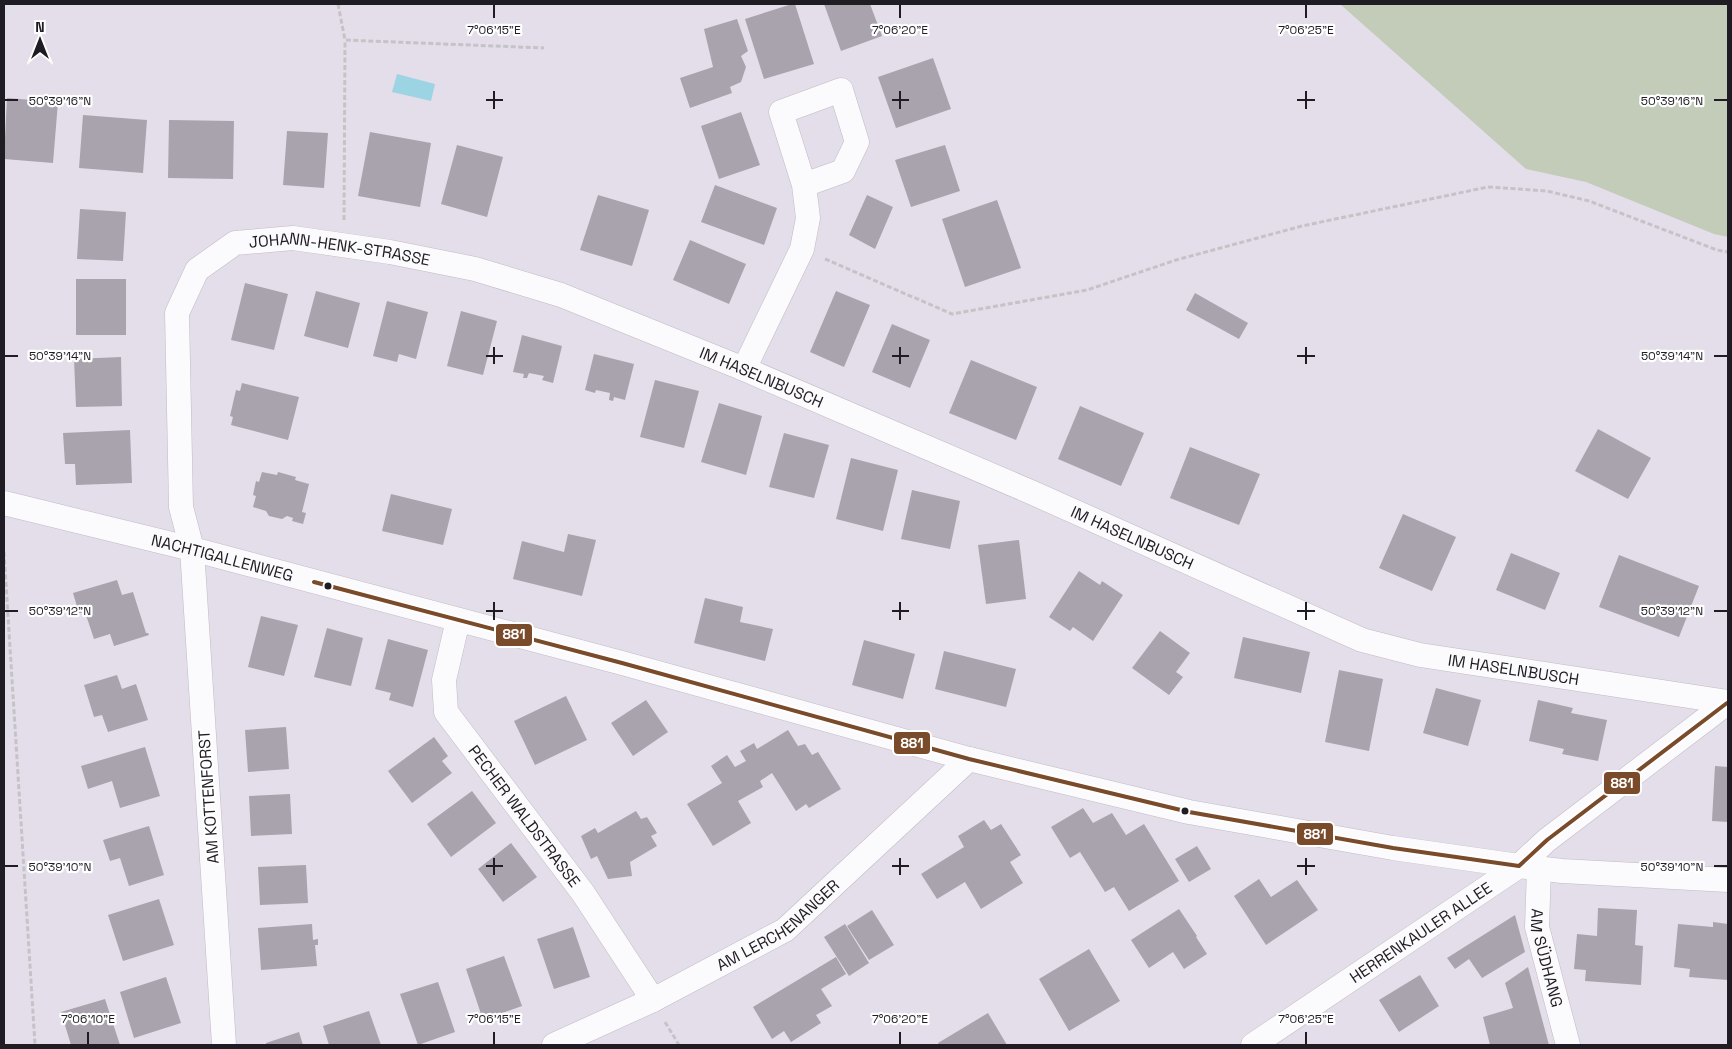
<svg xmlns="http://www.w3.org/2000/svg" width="1732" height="1049" font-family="'Space Grotesk',sans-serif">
	<rect width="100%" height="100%" fill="#e4deea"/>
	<path fill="#c2ccb9" d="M1340,4H1728V237L1714,234L1586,182L1526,169Z"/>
	<path fill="#9cd4e3" d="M397,74L435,84L431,101L392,92Z"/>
	<path fill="#a8a3ac" d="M792,4H795L814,64L764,79L745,19Z
		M824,4H870L882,36L841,51Z
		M737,19L748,51L741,56L746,67L741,82L730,87L732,93L690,108L680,78L713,67L704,29Z
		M933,58L951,109L896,128L878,77Z
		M7,98L58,102L53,163L4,159Z
		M741,112L760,165L719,179L701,126Z
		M83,115L147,120L143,173L79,168Z
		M169,120L234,121L233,179L168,178Z
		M287,131L328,133L324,188L283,185Z
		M370,132L431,143L420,207L358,196Z
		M457,145L503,157L487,217L441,204Z
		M945,145L960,191L911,207L895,160Z
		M715,185L777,208L764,245L701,222Z
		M598,195L649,210L632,266L580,250Z
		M867,195L893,207L875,249L849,235Z
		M997,200L1021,268L965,287L942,219Z
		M80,209L126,212L123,261L77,259Z
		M690,240L746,264L729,304L673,280Z
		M76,279H126V335H76Z
		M245,283L288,294L274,350L231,340Z
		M316,291L360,303L348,348L304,336Z
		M836,291L870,305L844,367L810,352Z
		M1195,293L1248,323L1239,339L1186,310Z
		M387,301L428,312L416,359L399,354L397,362L373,356Z
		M461,311L497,321L483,375L447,366Z
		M892,324L930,340L910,388L872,372Z
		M522,335L562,346L553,383L542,380L544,376L529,373L527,378H523L524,374L513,372Z
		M594,354L634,364L625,400L614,397L613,401L609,400L610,393L596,390L595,393L585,390Z
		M121,357L122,406L76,407L74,359Z
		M971,360L1037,387L1016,440L949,413Z
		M655,380L699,391L684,448L640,437Z
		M242,383L299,397L288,440L231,425L233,417L230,416L236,390L240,391Z
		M719,403L762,416L746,475L701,462Z
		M1080,406L1144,433L1121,486L1058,459Z
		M1598,429L1651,458L1628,499L1575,471Z
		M130,430L132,483L76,485L75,464H65L63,433Z
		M784,433L829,445L814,498L769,487Z
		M1190,447L1260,474L1239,525L1170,498Z
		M851,458L898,470L883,531L836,519Z
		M262,472L277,475L278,472L296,477L295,480L309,484L302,512L306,513L303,524L292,521L293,518L287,516L282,519L269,516L266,511L253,507L256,496L253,495L256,481L259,482Z
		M912,490L960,501L950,549L901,539Z
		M391,494L452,509L443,545L382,531Z
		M1403,514L1456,537L1432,591L1379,568Z
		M568,534L596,540L582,596L513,579L522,541L564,552Z
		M1019,540L1026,599L986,604L978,545Z
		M1511,553L1560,573L1545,610L1496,590Z
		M1619,555L1699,586L1679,637L1599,607Z
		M1079,571L1100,585L1102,581L1123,595L1093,641L1073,627L1070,631L1049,617Z
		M117,580L122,595L133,592L146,633H148L149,635L114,646L110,634L94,639L85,612L75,614L74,611L78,610L73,593Z
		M705,598L743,607L740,622L773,629L765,661L694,643Z
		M261,616L298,625L284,676L248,667Z
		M327,628L363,638L351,686L314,677Z
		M1160,631L1190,653L1176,672L1183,677L1169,695L1132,668Z
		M1243,637L1310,652L1301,693L1234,678Z
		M388,639L428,650L413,707L389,700L391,693L375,689Z
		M864,640L915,654L903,699L852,685Z
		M944,651L1016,669L1006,707L935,689Z
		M1339,670L1383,679L1369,751L1325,742Z
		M117,675L122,689L136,684L148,720L108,732L102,715L94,717L84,685Z
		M1436,688L1481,700L1468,746L1423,733Z
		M566,696L587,740L535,765L514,721Z
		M646,700L668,732L633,756L611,723Z
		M1538,700L1573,708L1571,713L1607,720L1598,761L1562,754L1564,749L1529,741Z
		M286,727L289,769L248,772L245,730Z
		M788,730L798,746L805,744L812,755L818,752L841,789L809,808L806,804L796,811L772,773L760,781L763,787L738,801L751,823L713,846L687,804L722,783L711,766L727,755L735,767L746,761L740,751L754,743L757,749Z
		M434,737L448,756L442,761L452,773L412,803L388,771Z
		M145,747L160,796L120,808L112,781L88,789L81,766Z
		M1715,766L1728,767V822L1712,821Z
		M472,791L496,823L451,857L427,824Z
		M290,794L292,834L251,836L249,796Z
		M1083,808L1093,823L1112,813L1126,835L1144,824L1179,881L1129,911L1114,887L1105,892L1080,852L1070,858L1051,827Z
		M636,811L641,819L647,817L657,833L651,836L657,846L630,862L632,876L608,879L597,856L591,859L581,836L595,828L598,833Z
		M984,820L991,830L1001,824L1021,855L1010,862L1023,883L981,909L965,882L937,899L921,874L964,847L958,836Z
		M149,826L164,875L129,886L120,858L110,861L103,840Z
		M511,843L537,877L503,902L478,869Z
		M1197,846L1211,869L1189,882L1175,859Z
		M306,865L308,903L260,905L258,867Z
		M1259,879L1271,897L1297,880L1318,910L1266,945L1234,896Z
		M159,899L174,945L123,961L108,915Z
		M1598,908L1637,910L1635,945L1643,946L1641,985L1585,981L1586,970L1574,969L1577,934L1597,936Z
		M1179,909L1197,936L1196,937L1207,954L1184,969L1173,952L1149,968L1131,940Z
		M872,910L894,945L869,960L847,926Z
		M1515,915L1525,952L1482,978L1469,959L1455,969L1447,958Z
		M1713,922L1728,924V980L1689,977L1690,969L1674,967L1678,924L1713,927Z
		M312,924L313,940L318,939V945H315L317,966L261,970L258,928Z
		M845,924L869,963L849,976L824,937Z
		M573,927L590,977L554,989L537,939Z
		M1089,949L1120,1001L1069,1031L1039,979Z
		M504,956L522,1006L483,1020L466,969Z
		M836,957L846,974L821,989L832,1006L816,1015L821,1023L791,1042L784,1031L772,1039L753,1007Z
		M1528,967L1549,1045H1490L1483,1017L1513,1008L1505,983Z
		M1420,975L1439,1006L1399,1032L1379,1000Z
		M166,977L181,1023L134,1038L120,992Z
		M438,982L455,1032L418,1045L400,994Z
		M105,999L120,1045H71L61,1012Z
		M369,1011L381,1045H329L323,1026Z
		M988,1013L1007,1045H939L938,1043Z
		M299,1032L303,1045H266V1043Z"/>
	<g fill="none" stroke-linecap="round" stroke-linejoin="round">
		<defs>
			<g id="street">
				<path d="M744,369L802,249L808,218L804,185L781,112L841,90L857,142L843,171L804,185"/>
				<path id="s1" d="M4,503L192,549L622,663L969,759L1189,812L1393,848L1519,866L1562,871L1728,880"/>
				<path id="s2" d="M458,620L444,680L446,712L583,893L653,1000"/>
				<path id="s3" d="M1539,868L1537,927L1568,1045"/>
				<path id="s4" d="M224,1045L192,549L181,507L177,313L197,270L235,243L293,238L390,252L475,269L561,295L744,369L1033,493L1362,640L1420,655L1728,702"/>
				<path id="s5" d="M554,1045L653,1000L785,930L969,759"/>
				<path id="s6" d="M1253,1045L1519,866L1547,840L1727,703"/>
			</g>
		</defs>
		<use href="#street" stroke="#c0bbc5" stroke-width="25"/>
		<path stroke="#c5c3c7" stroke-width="3" stroke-dasharray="5 2.5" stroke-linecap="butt" d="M338,4L345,40L544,48
			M344,220L345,40
			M825,259L952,314L1087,290L1176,260L1302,226L1488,187L1547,191L1589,201L1717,250L1728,252
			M4,552L35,1045
			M665,1022L679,1045"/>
		<use href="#street" stroke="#fbfafc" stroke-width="24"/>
		<defs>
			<path id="bus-1" d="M314,582L622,663L969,759L1189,812L1393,848L1519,866
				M1519,866L1547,840L1727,703"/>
		</defs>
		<use href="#bus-1" stroke="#fff" stroke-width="8"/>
		<use href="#bus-1" stroke="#7a4b2a" stroke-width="4"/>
	</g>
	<path fill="none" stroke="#201c24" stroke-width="2" d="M494,5V18M900,5V18M1306,5V18M494,91V109M900,91V109M1306,91V109M5,100H18M486,100H503M892,100H909M1297,100H1315M1714,100H1727M494,347V364M900,347V364M1306,347V364M5,356H18M486,356H503M892,356H909M1297,356H1315M1714,356H1727M494,602V620M900,602V620M1306,602V620M5,611H18M486,611H503M892,611H909M1297,611H1315M1714,611H1727M494,858V875M900,858V875M1306,858V875M5,866H18M486,866H503M892,866H909M1297,866H1315M1714,866H1727M88,1032V1044M494,1032V1044M900,1032V1044M1306,1032V1044"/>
	<g fill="#201c24" stroke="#fff" stroke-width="2">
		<circle cx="328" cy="586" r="4.5"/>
		<circle cx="1185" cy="811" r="4.5"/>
	</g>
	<g text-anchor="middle" stroke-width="4.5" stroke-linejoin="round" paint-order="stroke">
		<g font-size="16" fill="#201c24" stroke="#fff">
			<text dy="6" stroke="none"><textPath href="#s4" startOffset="934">JOHANN-HENK-STRASSE</textPath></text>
			<text dy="6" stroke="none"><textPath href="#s4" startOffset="1378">IM HASELNBUSCH</textPath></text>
			<text dy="6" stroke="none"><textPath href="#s4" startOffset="1782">IM HASELNBUSCH</textPath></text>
			<text dy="6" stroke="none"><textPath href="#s1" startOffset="225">NACHTIGALLENWEG</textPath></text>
			<text dy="6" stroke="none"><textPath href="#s4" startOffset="2188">IM HASELNBUSCH</textPath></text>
			<text transform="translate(208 797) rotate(-94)" y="6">AM KOTTENFORST</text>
			<text dy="6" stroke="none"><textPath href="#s2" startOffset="224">PECHER WALDSTRASSE</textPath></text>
			<text dy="6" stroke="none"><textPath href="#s5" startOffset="255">AM LERCHENANGER</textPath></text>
			<text dy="6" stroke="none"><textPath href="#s6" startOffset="202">HERRENKAULER ALLEE</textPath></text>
			<text dy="6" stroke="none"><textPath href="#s3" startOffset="91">AM SÜDHANG</textPath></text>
		</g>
	</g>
	<g font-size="12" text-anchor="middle" fill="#201c24" stroke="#fff" stroke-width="4.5" stroke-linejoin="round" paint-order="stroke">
		<text x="494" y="34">7°06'15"E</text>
		<text x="900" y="34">7°06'20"E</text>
		<text x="1306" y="34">7°06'25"E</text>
		<text x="60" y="105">50°39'16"N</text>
		<text x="1672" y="105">50°39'16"N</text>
		<text x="60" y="360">50°39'14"N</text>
		<text x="1672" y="360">50°39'14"N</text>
		<text x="60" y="615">50°39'12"N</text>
		<text x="1672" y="615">50°39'12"N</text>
		<text x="60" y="871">50°39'10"N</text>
		<text x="1672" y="871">50°39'10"N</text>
		<text x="88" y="1023">7°06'10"E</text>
		<text x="494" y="1023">7°06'15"E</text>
		<text x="900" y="1023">7°06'20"E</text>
		<text x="1306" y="1023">7°06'25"E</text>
	</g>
	<g stroke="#fff" stroke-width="2">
		<rect x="495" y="623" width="38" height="24" rx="5" fill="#7a4b2a"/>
		<rect x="893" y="731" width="38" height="24" rx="5" fill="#7a4b2a"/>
		<rect x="1603" y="771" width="38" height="24" rx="5" fill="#7a4b2a"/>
		<rect x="1296" y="822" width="38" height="24" rx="5" fill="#7a4b2a"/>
	</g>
	<g font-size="14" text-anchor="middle" font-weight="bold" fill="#fff">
		<text x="514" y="639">881</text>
		<text x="912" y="748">881</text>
		<text x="1622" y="788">881</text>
		<text x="1315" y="839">881</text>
	</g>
	<rect width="1732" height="1049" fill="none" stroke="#201c24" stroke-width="10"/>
	<g transform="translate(40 40)" stroke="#ffffff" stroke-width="4" paint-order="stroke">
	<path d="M0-4L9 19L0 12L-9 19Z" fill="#201c24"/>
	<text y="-8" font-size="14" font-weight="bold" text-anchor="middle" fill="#201c24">N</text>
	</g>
</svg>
